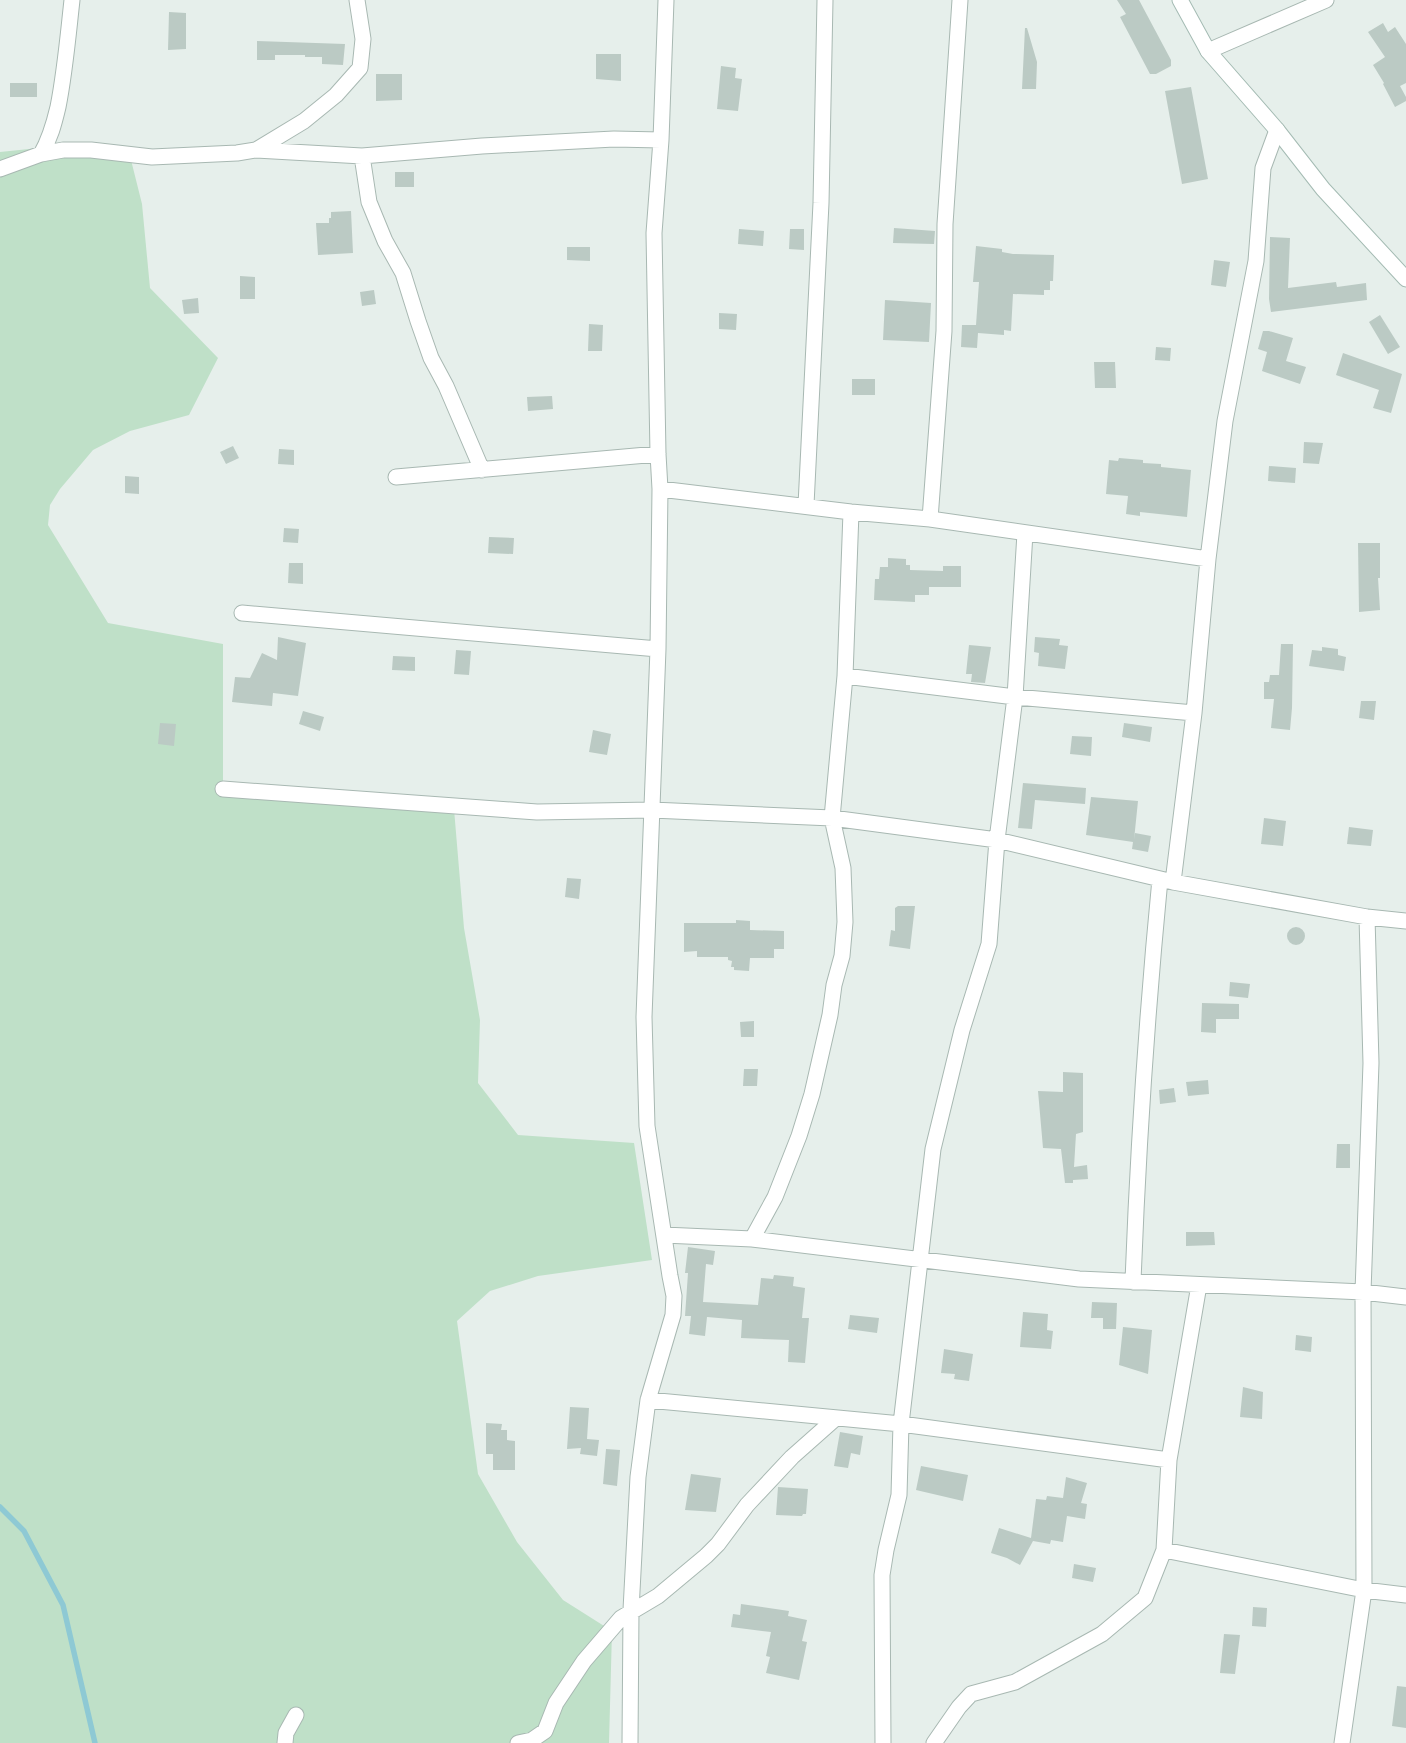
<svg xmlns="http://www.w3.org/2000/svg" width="1406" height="1743" font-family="'Roboto Condensed',sans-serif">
	<rect width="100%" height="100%" fill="#e6efeb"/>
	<path fill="#bfe0c8" d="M68,145L128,148L142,204L150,288L218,358L189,415L130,431L93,450L60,489L50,505L48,525L108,623L223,644V789L454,809L464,928L480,1020L478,1083L518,1135L634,1143L652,1260L538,1276L490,1291L457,1321L478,1474L517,1542L563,1600L612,1631L609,1743H0V152Z"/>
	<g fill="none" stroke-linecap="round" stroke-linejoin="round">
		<path stroke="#8ec9d4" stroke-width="5.5" d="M0,1507L24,1531L63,1605L95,1743"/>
	</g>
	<path fill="#bbcac4" d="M1117,0H1139L1171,60V66L1156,74H1150L1120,17L1126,14Z
		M169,12L186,13V49L168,50Z
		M1383,23L1388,32L1395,27L1406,44V83L1400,86L1406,97V101L1395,107L1383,84L1384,83L1373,65L1385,57L1368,32Z
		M1025,28H1027L1037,62L1036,89H1022Z
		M257,41L345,44L343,65L322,64V57H305V55H275V60H257Z
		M596,54H621V81L596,79Z
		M721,66L736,68L735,78L742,79L738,111L717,109Z
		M376,74H402V100L376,101Z
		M10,83H37V97H10Z
		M1191,87L1208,179L1182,184L1165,91Z
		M395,172H414V187H395Z
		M351,211L353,253L318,255L316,223H329V218H331V212Z
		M894,228L935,231L934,244L893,243Z
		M739,229L764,231L763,246L738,244Z
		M790,229H804V250L789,249Z
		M1270,237L1290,238L1288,288L1336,282L1337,287L1366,283L1367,300L1271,312L1269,299Z
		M976,246L1002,249V252L1013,254L1054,255L1053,281H1050V290H1044V295L1013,294L1011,331L1004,330V335L978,333L977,348L961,347L962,325H976L979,282H973Z
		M567,247H590V261L567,260Z
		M1214,260L1230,262L1226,287L1211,285Z
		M240,276L255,277V299H240Z
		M374,290L376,304L362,306L360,292Z
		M198,298L199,313L184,314L182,300Z
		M885,300L931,303L929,342L883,340Z
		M719,313L737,314L736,330L719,329Z
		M1380,315L1400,347L1388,354L1369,322Z
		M589,324L603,325L602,351H588Z
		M1263,331H1269L1293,338L1286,361L1306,367L1300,384L1262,371L1267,352L1258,349Z
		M1156,347L1171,348L1170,361L1155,360Z
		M1343,353L1402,374L1391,413L1373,408L1379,390L1336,375Z
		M1094,362H1115L1116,388H1095Z
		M852,379H875V395H852Z
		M552,396L553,409L528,411L527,397Z
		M1304,442L1323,443L1319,464L1303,463Z
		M233,446L239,458L226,464L220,452Z
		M279,449L294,450V465L278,464Z
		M1119,458L1143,460V463L1161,464V467L1191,470L1187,517L1140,512V516L1126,514L1128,496L1106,494L1109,460L1118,461Z
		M1269,466L1296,468L1295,483L1268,481Z
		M125,476L139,477V494L125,493Z
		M284,528L299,529L298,543L283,542Z
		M489,537L514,538L513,554L488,553Z
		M1358,543H1380V578H1378L1380,610L1359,612Z
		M888,558L906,559V565H910V570L943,571V566H961V587H929V595H915V602L874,600L875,579H879L880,567H888Z
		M289,563H303V584L288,583Z
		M278,637L306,643L298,696L273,693L272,706L232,702L235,677L250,678L262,653L277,660Z
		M1035,637L1060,639L1059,645L1068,646L1065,669L1038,666L1039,653L1034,652Z
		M1281,644H1293L1292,708L1290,730L1271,728L1274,699H1264V682H1269L1270,675H1279Z
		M969,645L991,647L985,683L971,682L972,674H966Z
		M1322,647L1338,649V655L1346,657L1344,671L1309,666L1312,650L1322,651Z
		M456,650L471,651L469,675L454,674Z
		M393,656L415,657V671L392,670Z
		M1361,701H1376L1374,720L1359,718Z
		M303,711L324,717L320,731L299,724Z
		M160,723L176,724L174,746L158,744Z
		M1124,723L1152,727L1150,742L1122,737Z
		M593,730L611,734L607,755L589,752Z
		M1072,736L1092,737L1091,756L1070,754Z
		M1023,783L1086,788L1085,804L1035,800L1032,829L1018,828Z
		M1091,797L1138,801L1134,840L1135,833L1151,836L1148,852L1132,849L1133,842L1086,835Z
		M1264,818L1286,821L1283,846L1261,844Z
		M1349,827L1373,830L1371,846L1347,844Z
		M567,878L581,879L579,899L565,897Z
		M898,906H915L910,949L889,946L891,930L895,931V908Z
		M736,920L750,921V930L784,931V949H774V958H750L749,971L734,970V967H731L732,961L728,960V957H697V951L684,952V923H736Z
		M1287 936a9 9 0 1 1 18 0a9 9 0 1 1-18 0Z
		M1230,982L1250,984L1248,998L1229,996Z
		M1202,1003L1239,1004V1019H1216V1033L1201,1032Z
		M754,1021V1037H741L740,1022Z
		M744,1069H758L757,1086H743Z
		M1063,1072L1083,1073V1132L1076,1134L1074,1167L1087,1165L1088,1179L1073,1180V1183H1065L1061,1149L1043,1148L1038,1091L1063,1092Z
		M1208,1080L1209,1094L1188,1096L1186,1082Z
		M1174,1088L1176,1102L1160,1104L1159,1090Z
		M1337,1144H1350V1168H1336Z
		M1186,1232H1214L1215,1245L1186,1246Z
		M688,1247L715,1251L713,1265L706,1264L703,1302L758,1305L761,1278L773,1279L774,1275L794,1277L793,1286L805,1288L802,1318H809L805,1363L788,1362L789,1340L741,1338L742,1320L707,1317L705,1336L689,1334L691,1316H685L688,1273H685Z
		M1092,1302L1117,1303L1116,1329H1103V1318H1091Z
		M1023,1312L1048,1314L1047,1330L1053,1331L1051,1349L1020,1347Z
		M850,1315L879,1318L877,1333L848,1329Z
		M1123,1327L1152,1330L1148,1374L1119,1365Z
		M1296,1335L1312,1337L1311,1352L1295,1350Z
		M944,1349L973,1354L969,1381L954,1379L955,1374L941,1373Z
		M1243,1387L1263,1392L1262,1419L1240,1417Z
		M570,1407L589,1408L587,1439L599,1440L597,1456L580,1454L581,1448L567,1449Z
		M486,1423L502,1424L501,1430H507V1440L515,1441V1470H493V1454H486Z
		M840,1432L863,1436L860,1455L851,1453L848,1468L834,1466Z
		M606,1449L620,1450L617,1486L603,1484Z
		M921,1466L968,1475L963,1501L916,1490Z
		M691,1474L721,1478L716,1512L685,1510Z
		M1066,1477L1087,1483L1081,1503L1087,1504L1085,1519L1067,1516L1063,1542L1051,1540L1050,1544L1033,1541L1020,1565L1007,1558L991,1553L999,1528L1031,1538L1036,1499L1046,1500L1047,1496L1063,1498Z
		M778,1487L808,1489L806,1514H803L802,1516H800L776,1515Z
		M1074,1564L1096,1568L1093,1582L1072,1578Z
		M741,1604L789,1611L788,1616L807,1620L802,1641L807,1642L799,1680L766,1673L770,1657L766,1656L771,1632L731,1627L733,1614L740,1615Z
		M1253,1607L1267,1608L1266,1627L1252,1626Z
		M1224,1634L1240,1635L1235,1674L1220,1673Z
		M1397,1686L1406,1687V1728L1392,1726Z"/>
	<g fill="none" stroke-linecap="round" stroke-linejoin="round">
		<defs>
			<path id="street" d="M1208,51L1326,0
				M256,150L304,121L336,95L360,68L363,39L357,0
				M41,154C50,139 54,124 58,107C65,72 68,36 72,0
				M362,156L369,202L385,241L403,273L418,321L431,358L446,386L482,470
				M0,169L41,154L63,150H91L152,157L237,153L256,150L362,156L482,146L614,139L661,140
				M396,477L658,454
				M660,489L851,512L930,519L1208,559
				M806,505L821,203L825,0
				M930,519L944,331L945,224L960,0
				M242,613L658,649
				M845,676L1015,697L1194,713
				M223,789L537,812L652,810L832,818L997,840L1173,882L1367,917L1406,921
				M1173,882L1194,713L1208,559L1225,421L1256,261L1263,168L1277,130
				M664,1235L752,1239L1079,1279L1363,1292L1406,1297
				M752,1239L775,1197L799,1136L812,1094L830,1015L834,985L842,956L845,922L843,868L832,818L845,676L851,512
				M1133,1282C1138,1147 1147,1013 1160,879
				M648,1400L901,1424L1169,1460
				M1164,1550L1364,1590L1406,1595
				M285,1743L286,1733L296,1715
				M518,1743L532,1740L545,1731L556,1703L584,1661L621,1618L658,1596L706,1556L718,1544L747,1505L792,1457L836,1418
				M630,1743L631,1610L638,1477L648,1400L673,1315L674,1296L670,1276L647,1126L644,1017L658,649L660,489L658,454L654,233L661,140L666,0
				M883,1743L882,1575L886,1550L899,1495L901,1424L933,1149L962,1030L989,944L997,840L1015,697L1025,533
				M934,1743L959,1707L971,1694L1015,1682L1102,1634L1145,1598L1164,1550L1169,1460L1199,1285
				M1342,1743L1364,1590L1363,1292L1371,1063L1367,917"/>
			<path id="secondary" d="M1180,0L1208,51L1277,130L1323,189L1406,279"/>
		</defs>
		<use href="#street" stroke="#a8b8b2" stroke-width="17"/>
		<use href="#secondary" stroke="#a4bbb3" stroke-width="17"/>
		<use href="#street" stroke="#fff" stroke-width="15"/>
		<use href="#secondary" stroke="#fff" stroke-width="15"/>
	</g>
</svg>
